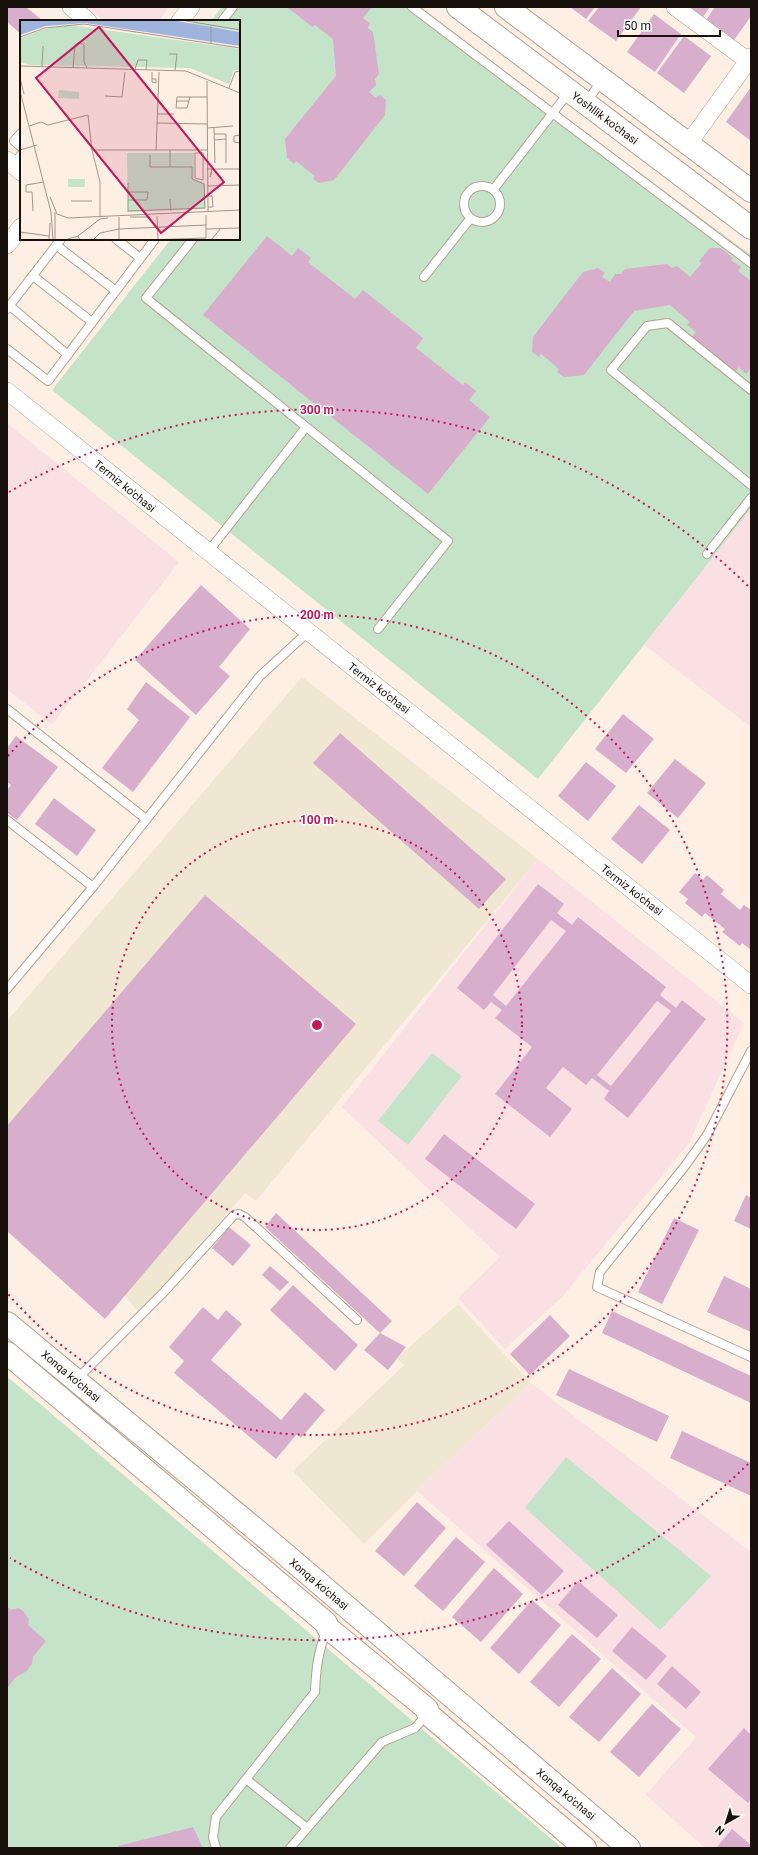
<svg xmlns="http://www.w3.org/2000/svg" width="758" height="1855" font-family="Roboto,sans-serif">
	<rect width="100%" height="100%" fill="#fdefe3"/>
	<path fill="#f0e7d2" d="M302,677L538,859L256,1201L245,1193L140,1315L125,1295L105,1319L7,1231V1021Z
		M458,1304L531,1383L417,1491L364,1544L293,1471L404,1365L397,1358Z"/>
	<path fill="#fbe0e3" d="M86,7H169L159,21H104Z
		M7,423L179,562L52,725L7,689Z
		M751,509V727L644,645Z
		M538,859L744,1023L689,1143L562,1297L505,1349L458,1298L500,1257L342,1107Z
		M531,1383L751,1552V1848H705L646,1795L696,1737L417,1491Z"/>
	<path fill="#c4e3c8" d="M222,7H421L555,110L751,255V509L538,779L52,390L171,239H239V21H211Z
		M432,1053L462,1076L408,1145L378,1121Z
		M7,1377L33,1398L562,1848H7Z
		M566,1457L711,1576L660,1630L525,1508Z"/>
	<path fill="#d8aecd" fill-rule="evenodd" d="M7,7H26L43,21H21V34L7,22Z
		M287,7H372L363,18L370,23L368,28L373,32L379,74L375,79L376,85L369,92L376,98L380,95L386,100L385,115L334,180L319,183L313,179L315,176L296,161L294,164L287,158L285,139L336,76L333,39L315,25L312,27Z
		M570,7H595L586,19Z
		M599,7H641L616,41L588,21Z
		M690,7H710L703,17Z
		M715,7H751V16L734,40L706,20Z
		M654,14L681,34L655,72L627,52Z
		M684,36L711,56L684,93L657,73Z
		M751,87V141L726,122Z
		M267,236L292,256L298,248L311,258L308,262L355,299L363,290L423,338L416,348L463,385L465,382L476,391L469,400L490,417L428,494L203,315Z
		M710,248H721L733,258L731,260L741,267L738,271L751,281V370L750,369L746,374L739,367L735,372L692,337L696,332L687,325L690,322L670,305L634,311L584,375L564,377L557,372L559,369L541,354L539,357L532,352L533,337L583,272L598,268L605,273L602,277L610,282L615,274H621L625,269L667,264L672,268L677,266L690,277L702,263L699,261Z
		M201,585L250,629L219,667L230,676L196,715L135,660Z
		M146,682L190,717L133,792L102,768L139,720L127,709Z
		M623,714L654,739L626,773L595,749Z
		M340,733L506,879L479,909L313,763Z
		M16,736L58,767L17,820L7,813V790L11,785L7,782V748Z
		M675,759L706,783L678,818L647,793Z
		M586,762L616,786L588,821L558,796Z
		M54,798L96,830L77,856L35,824Z
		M639,805L670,830L642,864L611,839Z
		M695,873L703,880L707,875L724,890L721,894L740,910L744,905L751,910V950L742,943L740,946L722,932L725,929L705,913L702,917L685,903L688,899L679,892Z
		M538,884L564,904L557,913L572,925L578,917L666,987L660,995L676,1008L682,1000L706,1019L628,1118L604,1099L609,1091L592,1078L586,1085L563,1067L546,1088L572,1109L550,1137L495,1094L532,1047L495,1018L502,1010L491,1002L484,1010L457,988ZM551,920L566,931L506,1006L493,995ZM657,1001L671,1011L611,1086L597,1075Z
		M205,895L356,1024L105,1319L7,1231V1126Z
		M444,1134L535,1204L516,1229L425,1159Z
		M746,1195L751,1198V1229L734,1221Z
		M276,1213L392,1321L380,1333L265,1227Z
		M674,1218L699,1230L662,1304L638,1292Z
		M229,1227L251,1245L233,1266L212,1248Z
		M270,1266L289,1282L280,1291L262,1275Z
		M724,1276L751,1289V1332L707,1312Z
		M293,1285L358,1345L335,1371L270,1310Z
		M203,1307L218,1320L226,1310L242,1324L211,1360L281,1420L305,1392L325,1410L301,1438L297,1434L276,1459L174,1373L184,1361L169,1347Z
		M612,1311L751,1376V1403L602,1333Z
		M550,1315L570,1336L530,1375L510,1354Z
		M380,1333L406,1347L388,1370L364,1350Z
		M569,1369L669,1416L657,1442L556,1395Z
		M682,1431L751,1463V1496L670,1458Z
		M417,1502L446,1528L404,1576L375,1551Z
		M509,1521L564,1571L542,1595L486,1545Z
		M456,1537L485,1562L443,1611L414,1586Z
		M494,1568L523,1594L481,1642L452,1617Z
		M578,1581L618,1615L597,1638L558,1605Z
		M532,1600L561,1625L519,1674L490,1648Z
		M7,1607L11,1610L18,1608L23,1611L29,1619L28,1625L46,1641L33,1657L32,1664L27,1671L16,1677L7,1688Z
		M632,1627L667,1656L646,1680L612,1651Z
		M572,1634L601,1659L559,1707L530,1682Z
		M672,1666L701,1692L686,1709L657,1684Z
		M612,1668L641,1694L599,1742L569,1717Z
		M652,1704L681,1729L639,1777L610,1752Z
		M744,1728L751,1735V1799L748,1803L708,1769Z
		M193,1827L203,1848H119L118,1846Z
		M732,1829L751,1845V1848H716Z"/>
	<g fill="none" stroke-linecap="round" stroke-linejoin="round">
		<defs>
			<path id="lane" d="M412,7L751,263
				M222,21L233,7
				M586,103L602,80
				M21,133L14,141L21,147
				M12,165L21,155
				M464 204a18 18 0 1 1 36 0a18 18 0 1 1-36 0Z
				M493,190L569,92
				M116,239L140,258
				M193,239L146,298L448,541L378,629
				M56,245L116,291
				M33,276L92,322
				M424,277L470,219
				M10,306L68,355
				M7,309L61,239
				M7,349L48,381L155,239
				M751,390L668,323L647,326L611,370L751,485
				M208,552L306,427
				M707,554L751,498
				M7,709L146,819
				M7,820L93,887
				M7,989L93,887L260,676L308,632
				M751,1051L707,1135L685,1166L600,1272L597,1287L751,1357
				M77,1379L163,1293L234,1215L239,1214L245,1217L357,1320
				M246,1779L307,1828
				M216,1848L213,1837L216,1817L315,1692C316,1668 318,1652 327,1629
				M290,1848L382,1742L415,1728L427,1714"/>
			<path id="street" d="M71,7L88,21
				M675,7L751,63
				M180,21L191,7
				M688,144L751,57
				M7,160L21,172
				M7,245L21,227
				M7,391L751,985"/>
			<path id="secondary" d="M458,7L751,228
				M506,7L751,191"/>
			<path id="primary" d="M7,1323L272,1543L629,1848
				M7,1353L326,1623L328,1628L427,1709L428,1714L585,1848"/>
		</defs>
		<use href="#lane" stroke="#b7a18f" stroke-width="10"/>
		<use href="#street" stroke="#b7a18f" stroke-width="18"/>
		<use href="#secondary" stroke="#b7a18f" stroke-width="24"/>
		<use href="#primary" stroke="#b7a18f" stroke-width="24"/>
		<use href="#lane" stroke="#fff" stroke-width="8"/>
		<use href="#street" stroke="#fff" stroke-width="17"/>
		<use href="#secondary" stroke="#fff" stroke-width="22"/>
		<use href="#primary" stroke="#fff" stroke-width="22"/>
	</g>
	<g fill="none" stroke="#c2185b" stroke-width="2" stroke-dasharray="2 4">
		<circle cx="317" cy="1025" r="205"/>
		<path d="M8 756A410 410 0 1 1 8 1294"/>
		<path d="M748 1464A615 615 0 0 1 10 1558M9 492A615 615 0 0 1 748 586"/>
	</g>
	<g text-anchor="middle" stroke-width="3" stroke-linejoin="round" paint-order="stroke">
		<g font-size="11" fill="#18100a" stroke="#fff">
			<text transform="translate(605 118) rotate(37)" y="4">Yoshllik ko'chasi</text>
			<text transform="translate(125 486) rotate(39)" y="4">Termiz ko'chasi</text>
			<text transform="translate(379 688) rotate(38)" y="4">Termiz ko'chasi</text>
			<text transform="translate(632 890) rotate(38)" y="4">Termiz ko'chasi</text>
			<text transform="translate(71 1376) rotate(40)" y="4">Xonqa ko'chasi</text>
			<text transform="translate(319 1584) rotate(40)" y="4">Xonqa ko'chasi</text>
			<text transform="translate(566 1794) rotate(40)" y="4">Xonqa ko'chasi</text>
		</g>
	</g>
	<g transform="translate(20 20)">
		<rect width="220" height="220" fill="#fdefe3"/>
		<path d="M173,0H220V11L173,4ZM51,5L220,29V50H214L209,64L170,48L10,45L0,42V18L25,9ZM39,70L59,72V79L38,78ZM107,133H174V159L185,163V189L108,192ZM48,159H65V167H48Z" fill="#c4e3c8"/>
		<path d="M3,0H152L220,12V26L65,3L26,6L0,15V1Z" fill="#9fb4dd"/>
		<path fill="none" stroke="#a1968c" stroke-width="1" d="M161,0L220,10M191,6V24M0,17L25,8L64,4L220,28M149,34H157L155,50M0,46L166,51L220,73M22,47L23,26M53,48L55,25L59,22L64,25V42L67,48M115,49L118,40H127L126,50M0,58L4,74M132,59H136V63L132,62V52M187,61L188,191M209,68L215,52L220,51M0,71L31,192L33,220M85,76L102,77L105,52M170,77L167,88H156L157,77H187M156,81H169M137,94H154M137,103L187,104M9,106L21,102L28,105L68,95L72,130M194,107L195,143M187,108L213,106M194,114H206V143M220,115L214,116V122L220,123M194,120L206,119M0,130L17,125M136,130L139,52M150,130V147M175,133H183V160L175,158ZM187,149H220M192,151L190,157L192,149M108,163V192M188,166L220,165M108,172H128L127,180H108M188,176H192L193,187H188M30,177L37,194L48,198L220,190M150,179L151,191M51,181H72M220,190V175M13,191L12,172H6V165L24,162M108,191L185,188L184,164L172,159V147H130V135M35,192V220M80,196V162L72,130H187M137,196L138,220M99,197V220M110,197H130M186,209L220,208M0,212L29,216M58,216L80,199L88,198M186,218V195M29,220L30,203M45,220L58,216L60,220M73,220L80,213L99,209L186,205M126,220L186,218M191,220L201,208"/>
		<path fill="#c2185b" fill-opacity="0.15" stroke="#c2185b" stroke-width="2" d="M79,7L204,162L141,213L16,58Z"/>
		<rect width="220" height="220" fill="none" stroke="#18100a" stroke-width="2"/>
	</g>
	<circle cx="317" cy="1025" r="6" fill="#c2185b" stroke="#fff" stroke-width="2"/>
	<g font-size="12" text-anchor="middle" font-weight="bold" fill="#c2185b" stroke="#fff" stroke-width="3" stroke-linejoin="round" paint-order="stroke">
		<text x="317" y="414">300 m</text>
		<text x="317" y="619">200 m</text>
		<text x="317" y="824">100 m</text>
	</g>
	<rect width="758" height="1855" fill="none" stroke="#18100a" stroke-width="16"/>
	<g transform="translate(726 1823) rotate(219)" stroke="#ffffff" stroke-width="3" paint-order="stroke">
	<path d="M0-3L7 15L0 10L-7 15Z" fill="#18100a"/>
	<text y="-6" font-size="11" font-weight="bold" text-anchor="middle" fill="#18100a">N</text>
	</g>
	<path d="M618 30v6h102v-6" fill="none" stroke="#18100a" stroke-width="2"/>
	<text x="624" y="30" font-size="12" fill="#18100a" stroke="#ffffff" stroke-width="3" paint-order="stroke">50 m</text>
</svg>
